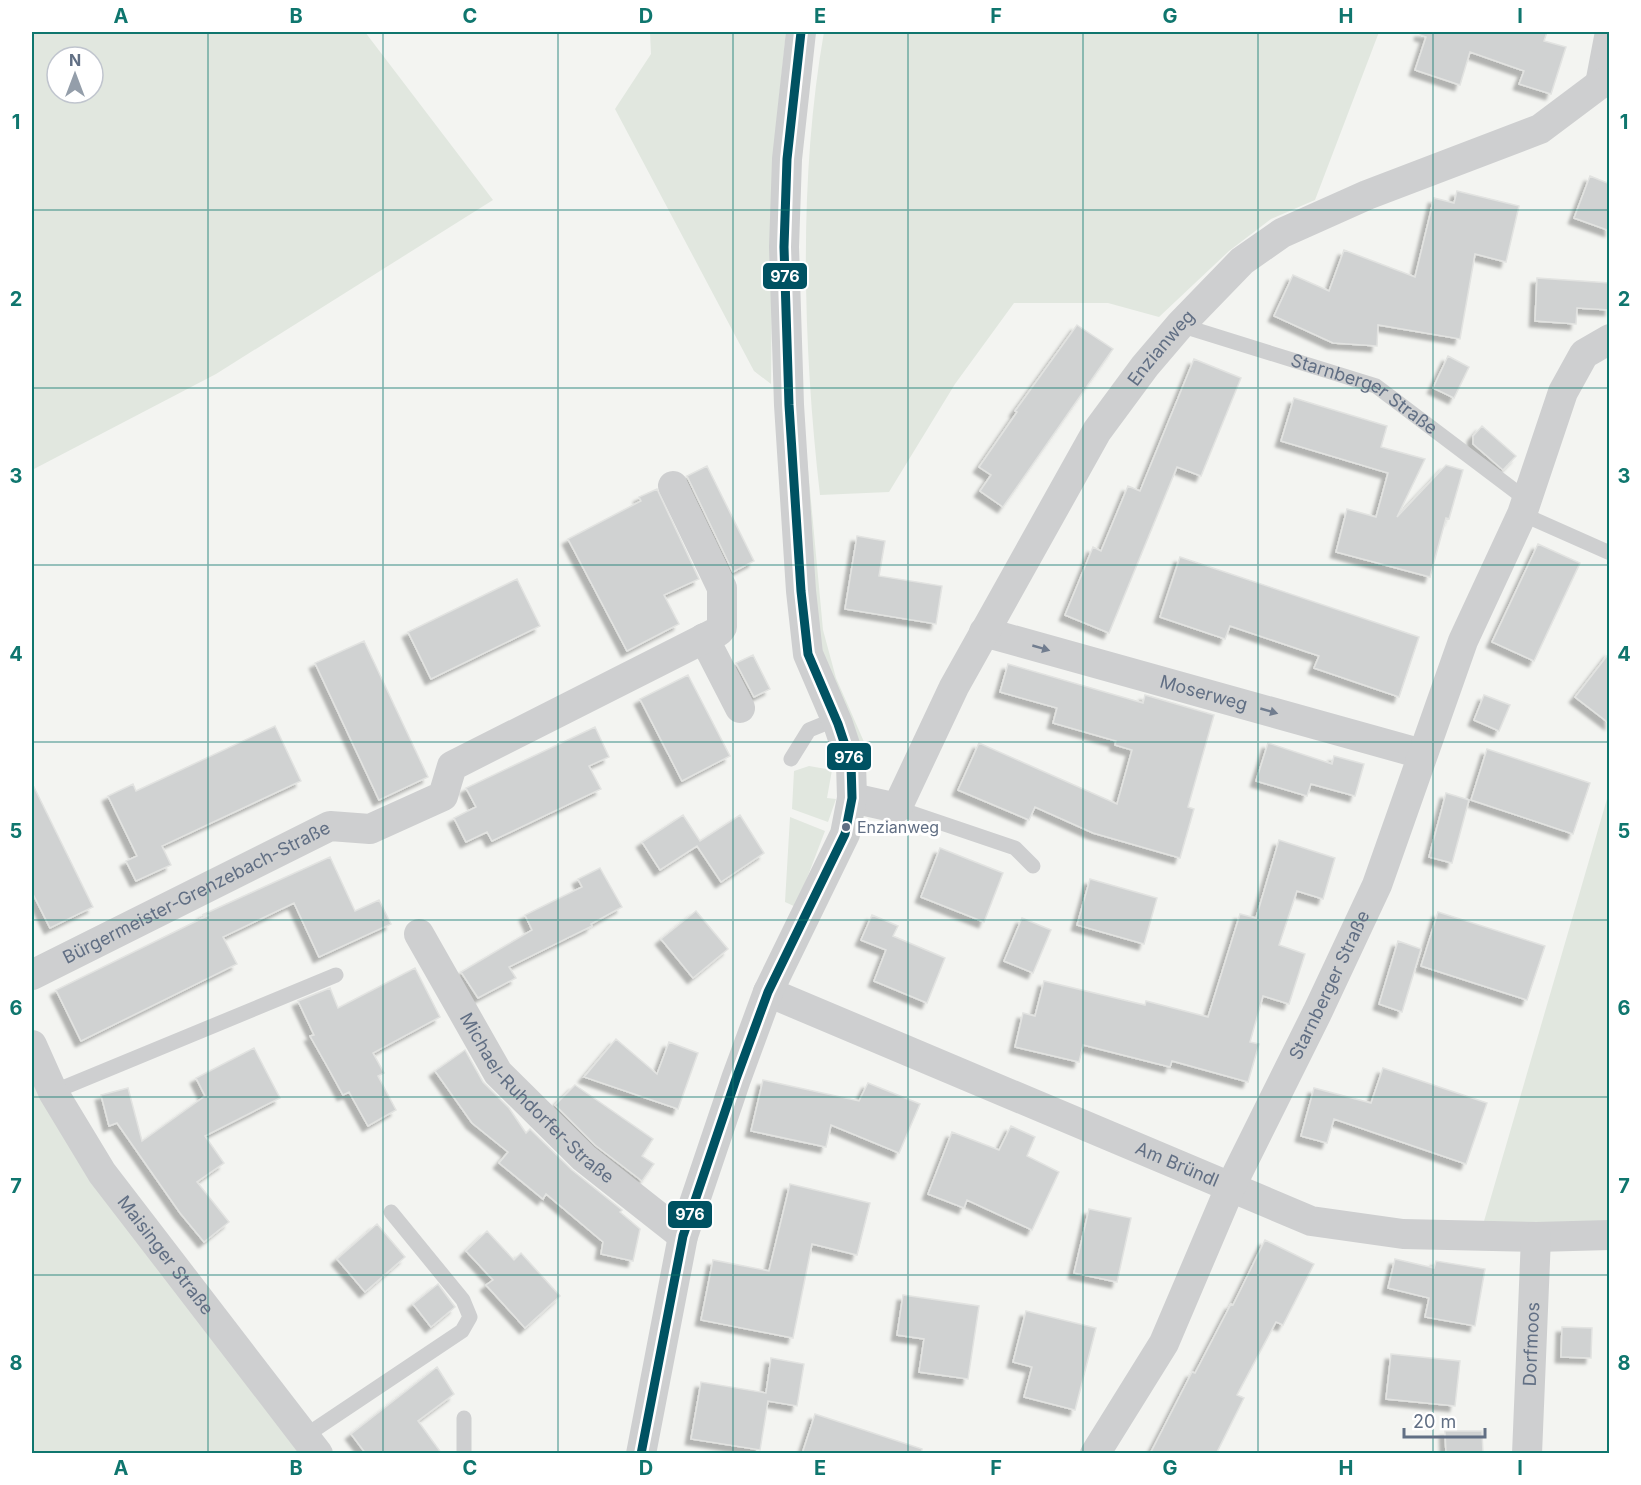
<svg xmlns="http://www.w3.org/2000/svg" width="1641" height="1485" font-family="Inter,sans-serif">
	<defs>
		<filter id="shadow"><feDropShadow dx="-5.5" dy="5.5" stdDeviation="1.5" flood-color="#0004"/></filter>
	</defs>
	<rect width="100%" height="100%" fill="#f3f4f1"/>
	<path fill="#e1e7df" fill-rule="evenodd" d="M32,32H365L493,200L216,374L32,470ZM57,57H93V93H57Z
		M650,32H786L773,157L771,384L754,371L615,109L651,54Z
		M824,32H1379L1315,200L1271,219L1229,251L1159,317L1108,303H1014L955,384L889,492L820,495C803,346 798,180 824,32Z
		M804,426L823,630L836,678L868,751L859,750L819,654Z
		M809,766L832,770L827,798L836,799L828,822L792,809L794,771Z
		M1609,792V1227L1482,1228Z
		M790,817L825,831L796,907L785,902Z
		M32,1065L310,1453H32Z"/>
	<path fill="#d0d2d2" stroke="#e2e3e1" stroke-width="1.5" filter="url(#shadow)" d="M1420,32H1547L1544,41L1566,47L1551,94L1519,84L1524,71L1470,52L1460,85L1415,70L1426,37L1420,35Z
		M1590,176L1610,184V231L1574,218Z
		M1457,191L1519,206L1506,262L1475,254L1460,339L1378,325L1377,346L1333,343L1274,316L1293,275L1329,291L1344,250L1415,277L1434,198L1454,203Z
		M1537,278L1610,283V310L1577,308L1576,324L1535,321Z
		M1077,325L1113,349L1003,507L980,491L991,475L979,467L1017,412L1015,411Z
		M1448,356L1469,367L1454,398L1433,388Z
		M1194,359L1241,378L1201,476L1177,467L1109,633L1065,615L1093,547L1101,551L1128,486L1140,491Z
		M1294,398L1387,426L1381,447L1425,459L1397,517L1446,465L1463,470L1449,519L1446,518L1430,577L1336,552L1347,509L1376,517L1388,473L1281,441Z
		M1482,426L1516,456L1503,470L1473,444V436Z
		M707,466L754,561L733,572L687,476Z
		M657,489L699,579L664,595L679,624L627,651L568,539L641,501L639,497Z
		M857,536L885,541L879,576L942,586L936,624L845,609Z
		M1538,544L1580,563L1534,661L1492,642Z
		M1180,557L1419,637L1399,697L1314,668L1319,656L1230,626L1225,639L1160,617Z
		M517,579L540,626L431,679L408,632Z
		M364,641L428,777L379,800L315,663Z
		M1610,652V724L1575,697Z
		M753,655L770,689L754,697L736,663Z
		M1008,664L1143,703L1145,695L1214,715L1188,807L1194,809L1180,858L1093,833L1035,807L1029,820L958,790L979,743L1117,804L1132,750L1115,745L1116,741L1053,723L1057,708L1000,692Z
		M688,675L730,756L682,781L640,699Z
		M1484,695L1510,705L1499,731L1474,720Z
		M275,726L301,781L162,846L171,865L136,881L126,861L137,856L108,796L133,784L136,791Z
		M595,727L609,757L589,766L601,789L492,841L487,832L466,842L454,818L476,807L466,788Z
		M1268,743L1332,764L1334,756L1364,764L1355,796L1311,784L1307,796L1256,781Z
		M1487,749L1590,783L1573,834L1471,800Z
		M32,783L93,907L50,928L32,892Z
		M1446,793L1469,800L1452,863L1429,857Z
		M683,815L700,841L740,815L764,853L721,882L697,846L660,870L642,842Z
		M1279,840L1335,858L1323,899L1297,891L1279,945L1305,954L1289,1004L1263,996L1250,1042L1259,1044L1248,1082L1172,1061L1170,1067L1083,1045L1079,1062L1015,1047L1023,1013L1035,1016L1044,981L1145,1005L1146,1001L1208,1017L1240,914L1256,918Z
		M940,848L1003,873L984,922L921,897Z
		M330,857L355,911L379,900L391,924L319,957L294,903L223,937L237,964L81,1041L56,990L209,915H202Z
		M600,868L622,907L591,924L592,926L509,967L516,978L478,998L461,972L532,930L525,915L582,887L578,879Z
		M1090,879L1157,898L1144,944L1077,925Z
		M696,911L728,949L693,978L661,939Z
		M1438,912L1545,946L1527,1000L1421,966Z
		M872,915L898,926L893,936L945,958L927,1003L874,981L886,950L861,940Z
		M1022,918L1051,930L1033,973L1004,961Z
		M1398,941L1421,949L1402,1012L1379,1004Z
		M415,968L440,1017L373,1053L384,1073L378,1076L396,1110L368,1126L349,1092L343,1095L327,1066L310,1036L314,1035L298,1001L330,988L338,1008Z
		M616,1039L657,1074L669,1042L698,1053L678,1109L584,1077Z
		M254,1048L280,1098L205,1136L224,1163L197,1182L229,1222L204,1242L180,1213L117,1123L109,1126L101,1095L128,1088L142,1141L205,1096L196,1078Z
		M465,1050L483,1082L509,1108L526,1133L530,1129L572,1170L622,1210L620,1212L640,1229L633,1261L601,1254L603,1242L546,1194L543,1199L499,1163L508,1152L472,1123L435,1071Z
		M1383,1068L1487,1103L1466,1164L1334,1119L1327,1143L1301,1136L1314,1088L1371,1103Z
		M763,1080L859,1101L868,1083L920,1104L899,1153L831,1125L826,1147L751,1131Z
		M575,1085L653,1139L642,1156L654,1164L642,1181L595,1145L555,1105Z
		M1011,1126L1035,1137L1027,1156L1059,1172L1032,1230L967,1200L964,1208L928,1194L952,1132L999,1150Z
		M790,1184L870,1203L857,1255L812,1244L793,1338L701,1320L713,1260L769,1271Z
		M1089,1209L1131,1218L1117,1282L1074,1273Z
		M377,1224L405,1257L365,1292L337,1259Z
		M487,1231L514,1260L521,1253L560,1296L525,1328L486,1285L493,1280L466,1251Z
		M1265,1240L1314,1264L1283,1325L1276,1322L1237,1395L1244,1398L1216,1454H1150L1192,1372L1195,1373L1231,1304L1233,1305Z
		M1395,1259L1434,1268L1436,1261L1485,1269L1475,1326L1425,1317L1429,1298L1388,1288Z
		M438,1284L455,1307L431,1327L413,1304Z
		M903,1295L979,1306L968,1379L919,1372L924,1339L897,1335Z
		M1026,1311L1096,1328L1075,1410L1024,1397L1032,1367L1013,1362Z
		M1562,1327L1592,1328L1591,1358L1561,1357Z
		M1391,1354L1460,1361L1455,1406L1386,1399Z
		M771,1358L804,1364L797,1406L768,1401L760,1450L691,1439L701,1382L766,1393Z
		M437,1367L454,1394L418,1421L442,1454H366L351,1434Z
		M815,1414L922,1449L921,1454H802Z
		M1445,1431H1482L1483,1454H1446Z"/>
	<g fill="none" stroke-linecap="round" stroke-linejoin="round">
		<g stroke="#cecfd0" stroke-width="15">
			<path id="s1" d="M1180,325L1376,386L1527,500"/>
			<path d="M1522,514L1610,553"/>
			<path d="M791,759L809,730L836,719"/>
			<path d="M897,808L1015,848L1033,866"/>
			<path d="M53,1092L336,975"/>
			<path d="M464,1418V1454"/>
			<path d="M305,1436L462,1331L470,1317L463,1300L391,1212"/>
		</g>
		<g stroke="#cecfd0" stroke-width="30">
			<path d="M1600,84L1610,32"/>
			<path id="s2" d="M984,632L1422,754"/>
			<path d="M704,638L740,708"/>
			<path id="s3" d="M852,798L897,808L954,687L1097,431L1145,366L1180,325L1242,261L1282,233L1367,195L1540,129L1600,84L1610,79"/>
			<path id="s4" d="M419,934L498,1073L584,1158L683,1236"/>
			<path id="s5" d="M32,975L330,826L370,829L443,796L452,766L719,631L722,627V588L673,486"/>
			<path id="s6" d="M768,992L1311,1221L1403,1234L1536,1237L1610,1235"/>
			<path id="s7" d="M32,1045L53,1092L102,1173L318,1454"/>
			<path d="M641,1454L683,1236L736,1079L768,992L845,834L852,798L851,763L838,724L808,654L801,591L789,405L784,247L787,159L801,32"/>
			<path id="s8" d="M1095,1454L1164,1343L1230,1188L1317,1013L1377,885L1463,641L1522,514L1563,392L1584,354L1610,339"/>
			<path id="s9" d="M1527,1454L1536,1237"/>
		</g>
		<defs>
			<path id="bus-1" d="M641,1454L683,1236L736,1079L768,992L845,834L852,798L851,763L838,724L808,654L801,591L789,405L784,247L787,159L801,32"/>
		</defs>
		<use href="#bus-1" stroke="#fff" stroke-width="14"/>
		<use href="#bus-1" stroke="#005262" stroke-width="9"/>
	</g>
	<defs><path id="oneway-solid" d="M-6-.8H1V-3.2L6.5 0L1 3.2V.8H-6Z" transform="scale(1.5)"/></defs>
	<g fill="#717d8f">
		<use href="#oneway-solid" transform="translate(1041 648) rotate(16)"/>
		<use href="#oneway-solid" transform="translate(1269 711) rotate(16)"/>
	</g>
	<path fill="none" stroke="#0f766e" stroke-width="1.5" stroke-opacity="0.55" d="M208,32V1454M383,32V1454M558,32V1454M733,32V1454M908,32V1454M1083,32V1454M1258,32V1454M1433,32V1454M32,210H1610M32,388H1610M32,565H1610M32,742H1610M32,920H1610M32,1097H1610M32,1275H1610"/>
	<circle fill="#616f84" stroke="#fff" stroke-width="2" cx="846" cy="827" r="5"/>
	<g text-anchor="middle" stroke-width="6" stroke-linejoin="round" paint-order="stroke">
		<g font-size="16" fill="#616f84" stroke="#fff" text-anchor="start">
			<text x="857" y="833">Enzianweg</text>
		</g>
		<g font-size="18" fill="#616f84" stroke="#fff">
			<text dy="6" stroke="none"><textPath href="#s3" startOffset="578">Enzianweg</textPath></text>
			<text dy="6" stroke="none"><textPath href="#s1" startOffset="198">Starnberger Straße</textPath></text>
			<text dy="6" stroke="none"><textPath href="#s2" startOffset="228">Moserweg</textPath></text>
			<text dy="6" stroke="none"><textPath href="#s5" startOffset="184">Bürgermeister-Grenzebach-Straße</textPath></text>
			<text dy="6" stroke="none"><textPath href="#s8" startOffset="525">Starnberger Straße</textPath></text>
			<text dy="6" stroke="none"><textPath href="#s4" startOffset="204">Michael-Ruhdorfer-Straße</textPath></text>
			<text dy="6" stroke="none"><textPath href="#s6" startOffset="444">Am Bründl</textPath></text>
			<text dy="6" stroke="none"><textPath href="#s7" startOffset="250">Maisinger Straße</textPath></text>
			<text dy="6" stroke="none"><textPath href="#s9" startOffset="110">Dorfmoos</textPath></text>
		</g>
	</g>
	<g stroke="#fff" stroke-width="2">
		<rect x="762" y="262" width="46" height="28" rx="6" fill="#005262"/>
		<rect x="826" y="742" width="46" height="29" rx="6" fill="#005262"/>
		<rect x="667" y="1200" width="46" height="29" rx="6" fill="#005262"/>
	</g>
	<g font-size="16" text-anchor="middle" font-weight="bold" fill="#fff">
		<text x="785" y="282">976</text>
		<text x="849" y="763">976</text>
		<text x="690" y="1220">976</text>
	</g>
	<rect width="1641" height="1485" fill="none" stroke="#ffffff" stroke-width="66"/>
	<g transform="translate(75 75)"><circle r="28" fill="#ffffff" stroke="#c0c5ce" stroke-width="1.5"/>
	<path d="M0-4.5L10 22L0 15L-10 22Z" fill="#949eaa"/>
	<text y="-9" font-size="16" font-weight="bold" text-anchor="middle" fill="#616f84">N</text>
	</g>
	<path d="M1404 1428v9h81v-9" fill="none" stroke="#616f84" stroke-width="3"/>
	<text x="1413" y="1428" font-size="18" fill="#616f84" stroke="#ffffff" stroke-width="4.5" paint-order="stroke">20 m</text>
	<rect x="33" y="33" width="1575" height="1419" fill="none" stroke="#0f766e" stroke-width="2"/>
	<g font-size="20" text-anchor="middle" font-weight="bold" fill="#0f766e">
		<text x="121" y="23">A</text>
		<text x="296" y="23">B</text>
		<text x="470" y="23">C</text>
		<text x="646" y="23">D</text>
		<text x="820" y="23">E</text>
		<text x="996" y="23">F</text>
		<text x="1170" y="23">G</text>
		<text x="1346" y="23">H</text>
		<text x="1520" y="23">I</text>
		<text x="16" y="129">1</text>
		<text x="1624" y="129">1</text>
		<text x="16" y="306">2</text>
		<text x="1624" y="306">2</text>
		<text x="16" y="483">3</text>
		<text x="1624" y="483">3</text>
		<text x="16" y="661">4</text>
		<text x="1624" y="661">4</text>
		<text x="16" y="838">5</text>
		<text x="1624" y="838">5</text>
		<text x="16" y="1015">6</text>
		<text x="1624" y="1015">6</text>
		<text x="16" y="1193">7</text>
		<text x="1624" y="1193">7</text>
		<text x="16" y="1370">8</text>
		<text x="1624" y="1370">8</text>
		<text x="121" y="1475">A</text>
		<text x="296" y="1475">B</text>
		<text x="470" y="1475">C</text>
		<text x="646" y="1475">D</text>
		<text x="820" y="1475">E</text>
		<text x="996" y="1475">F</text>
		<text x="1170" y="1475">G</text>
		<text x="1346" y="1475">H</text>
		<text x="1520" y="1475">I</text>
	</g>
</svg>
